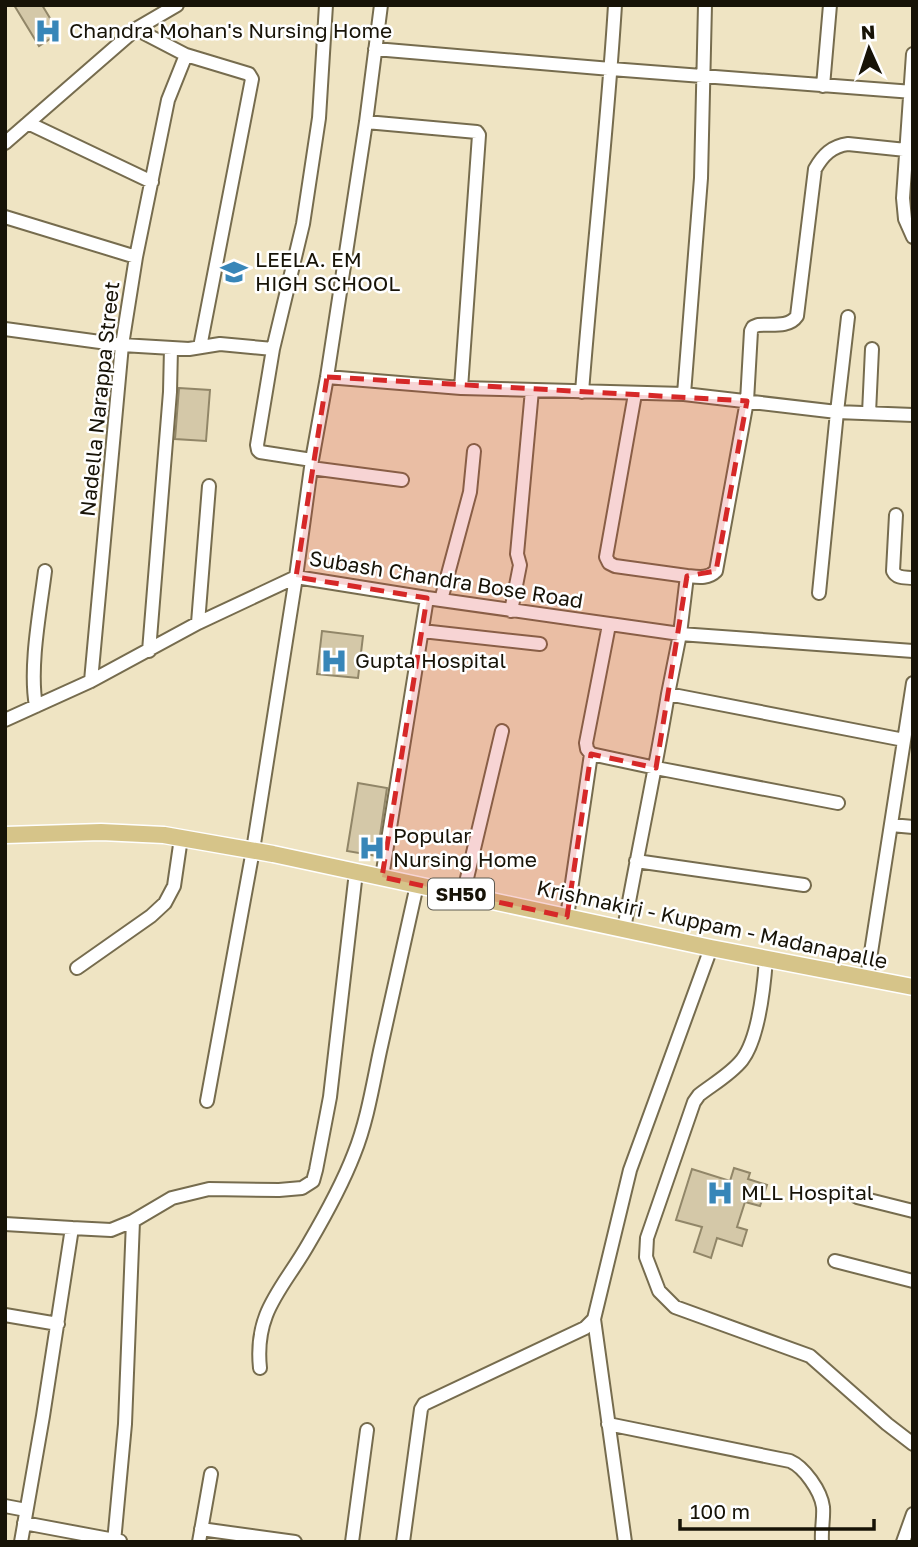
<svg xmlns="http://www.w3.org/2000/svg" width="918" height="1547" font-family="'Golos Text',sans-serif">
	<rect width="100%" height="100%" fill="#efe4c3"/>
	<path fill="#d4c8a8" stroke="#918668" stroke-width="2" d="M14,5H42L59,33L39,46Z
		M179,388L210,390L206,441L175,439Z
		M322,631L363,636L358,678L317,674Z
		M358,783L387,788L377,856L347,851Z
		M734,1168L750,1173L748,1179L767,1185L760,1206L745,1202L737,1227L747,1230L742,1246L717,1238L711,1258L694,1252L702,1227L676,1220L692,1169L730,1181Z"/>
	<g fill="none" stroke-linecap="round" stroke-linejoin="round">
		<defs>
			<path id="minor" d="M136,29L186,55L168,100L136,257
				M375,49L611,69L913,92
				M913,54L903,198L905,219L913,237
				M186,55L249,74L252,79L200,347
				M823,86L830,5
				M366,122L477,132L479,135L461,388
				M28,123L152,182
				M5,143L136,29L177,5
				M5,217L136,257L122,345L91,681
				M5,329L122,345L189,349L220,344L273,349
				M327,377L461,388L684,394L837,412L913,415
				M582,392C592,263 607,134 615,5
				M635,394L606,557L609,563L615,566L687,576
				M684,394L701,178L705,5
				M869,413L872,349
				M312,460L260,452L258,450L257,445L273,349L303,224L319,118L326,5
				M311,468L402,480
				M896,515L893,571C897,579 905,577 913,578
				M819,593L837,412L848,317
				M441,600L470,492L474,451
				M511,611L520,565L517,554L532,390
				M198,623L209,486
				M609,625L586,743L587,749L591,754L656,768L838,803
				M422,631L540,644
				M149,651L170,392L171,348
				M668,694L680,634L687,576C698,577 708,579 716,571L747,401L751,331L753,327L758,325C771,324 789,328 797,316L815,169C823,155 832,146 848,144L906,150
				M36,706C29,667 40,611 45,571
				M5,720L91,681L198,623L296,577L427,598L680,634L913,651
				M891,825L913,827
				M636,861L804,885
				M382,877L427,598
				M463,895L502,731
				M567,917L591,754
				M624,929C638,850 655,773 668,694L904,740
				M766,959C764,986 759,1038 742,1060C731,1074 713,1084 699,1095L694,1102L647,1238L646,1257L659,1291L675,1307L810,1356L887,1424L913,1444
				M77,968L151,916L165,903L174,886L181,838
				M867,978L913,683
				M207,1101L253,850L296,577L312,460L327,377L366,122L381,5
				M857,1197L913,1211
				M5,1224L72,1228L43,1416L21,1542
				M72,1228L111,1230L133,1221L172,1198L209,1189L279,1190L302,1188L313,1181L316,1170L330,1097L356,872
				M835,1261L913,1281
				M5,1315L58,1324
				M594,1319L625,1542
				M260,1368C254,1311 283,1289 309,1243C326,1214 342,1185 354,1154C367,1122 373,1084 380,1051C393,995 405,940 417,885
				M608,1424L790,1461C804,1467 821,1491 823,1507C824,1518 821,1530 822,1542
				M5,1506L26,1510
				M24,1523L120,1541
				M201,1529L295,1542
				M114,1542L125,1424L133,1221
				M199,1542L211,1474
				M352,1542L367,1430
				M403,1542L421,1409L424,1404L585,1328L594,1319L630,1170L711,948
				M903,1542L913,1514"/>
			<path id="major" d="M5,835L101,832L164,835L181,838L273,854L711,948L913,987"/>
		</defs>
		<use href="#minor" stroke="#766c4e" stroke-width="16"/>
		<use href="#major" stroke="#fff" stroke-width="19"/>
		<use href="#minor" stroke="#fff" stroke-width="12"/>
		<use href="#major" stroke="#d6c489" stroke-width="16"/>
	</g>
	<path fill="#d62828" fill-opacity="0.2" stroke="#d62828" stroke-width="5" stroke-dasharray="14 9" stroke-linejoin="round" d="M327,377L747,401L716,571L687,576L656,768L591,754L567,917L382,877L427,598L296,577Z"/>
	<defs>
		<symbol id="hospital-bare" viewBox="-9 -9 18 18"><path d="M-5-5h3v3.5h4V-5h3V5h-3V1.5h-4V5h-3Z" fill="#3886b8" stroke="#fff" stroke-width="2.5" paint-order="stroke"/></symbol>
		<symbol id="school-bare" viewBox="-9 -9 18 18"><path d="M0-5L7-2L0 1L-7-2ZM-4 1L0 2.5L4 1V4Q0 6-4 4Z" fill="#3886b8" stroke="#fff" stroke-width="2.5" paint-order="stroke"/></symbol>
	</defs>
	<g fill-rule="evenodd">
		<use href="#hospital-bare" x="29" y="12" width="38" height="38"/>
		<use href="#school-bare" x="215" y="253" width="38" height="38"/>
		<use href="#hospital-bare" x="315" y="642" width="38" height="38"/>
		<use href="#hospital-bare" x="353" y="829" width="38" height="38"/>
		<use href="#hospital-bare" x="701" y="1174" width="38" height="38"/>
	</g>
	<g text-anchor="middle" stroke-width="5" stroke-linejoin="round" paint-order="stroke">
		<rect fill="#fff" stroke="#5d5a51" stroke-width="2" x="428" y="878.5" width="66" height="31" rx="5"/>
		<g font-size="19" font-weight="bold" fill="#171307">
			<text x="461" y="901">SH50</text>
		</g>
		<g font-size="21" fill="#171307" stroke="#fff" text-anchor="start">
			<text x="69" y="38">Chandra Mohan's Nursing Home</text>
			<text x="255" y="267">LEELA. EM<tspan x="255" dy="24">HIGH SCHOOL</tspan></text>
			<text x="355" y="668">Gupta Hospital</text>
			<text x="393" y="843">Popular<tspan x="393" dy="24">Nursing Home</tspan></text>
			<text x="741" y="1200">MLL Hospital</text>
		</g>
		<g font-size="21" fill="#171307" stroke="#fff">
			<text transform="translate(100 399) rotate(-84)" y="7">Nadella Narappa Street</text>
			<text transform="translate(446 580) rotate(9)" y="7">Subash Chandra Bose Road</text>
			<text transform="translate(712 925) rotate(12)" y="7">Krishnakiri - Kuppam - Madanapalle</text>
		</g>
	</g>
	<rect width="918" height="1547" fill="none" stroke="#171307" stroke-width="14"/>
	<g transform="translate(869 49) rotate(357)" stroke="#ffffff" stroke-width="5" paint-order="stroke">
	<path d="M0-5L12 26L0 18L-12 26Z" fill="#171307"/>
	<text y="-10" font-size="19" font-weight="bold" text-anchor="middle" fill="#171307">N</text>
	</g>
	<path d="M680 1519v10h194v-10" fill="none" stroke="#171307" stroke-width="3.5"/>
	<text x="690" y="1519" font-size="21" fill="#171307" stroke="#ffffff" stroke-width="5" paint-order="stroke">100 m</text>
</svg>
